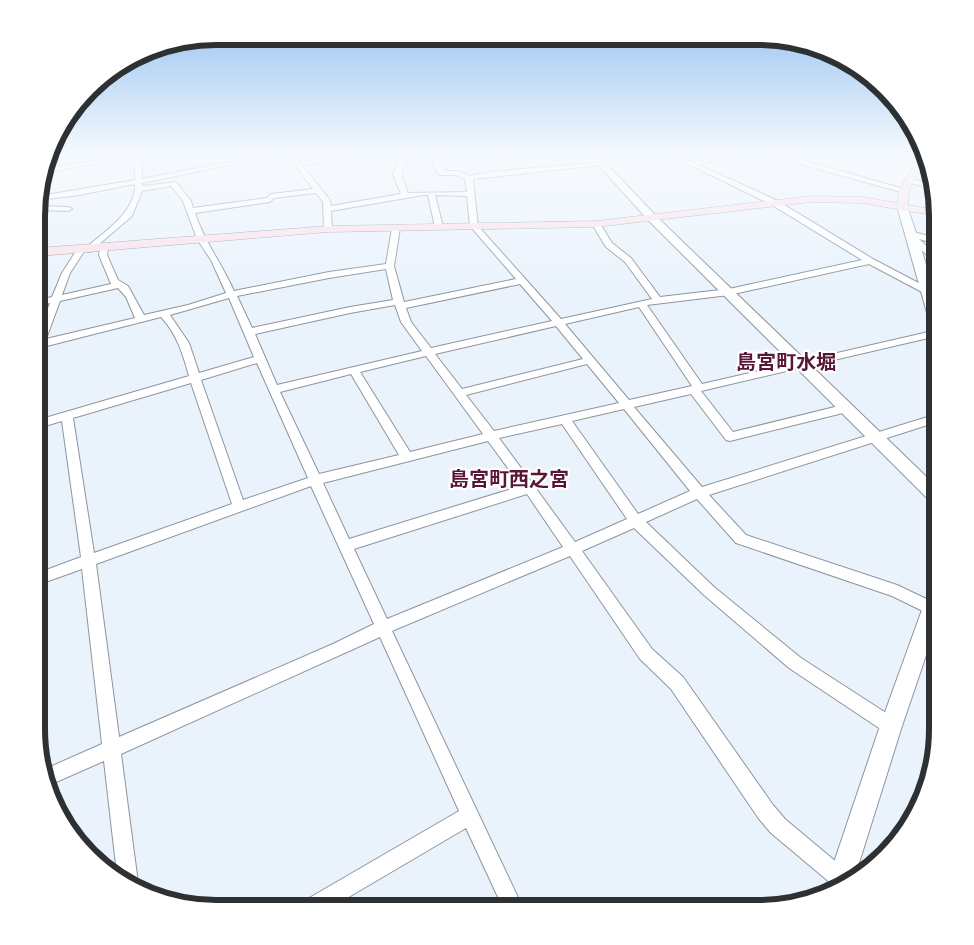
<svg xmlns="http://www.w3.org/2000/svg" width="974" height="945" font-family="Ubuntu,'Noto Sans JP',sans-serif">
	<rect width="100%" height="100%" fill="#eaf3fc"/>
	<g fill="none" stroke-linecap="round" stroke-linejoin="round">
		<defs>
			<path id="minor" d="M118,157H133L43,173L44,169Z
				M135,157H141L142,179L255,157H268L142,183L143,186L176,182L191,201L193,208L267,198L271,194L313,189L289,157H295L299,162L332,157H348L345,159L302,165L330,200L331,206L401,194L393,175L401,157H407L401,175L408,193L467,192L465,179L456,175H439L433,164L436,157H442L441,164L444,171H457L470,176L489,172L602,162L604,163L600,165L473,179L478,226L561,319L652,299L625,262L606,247L592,224L596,222H599L612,243L631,258L660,297L729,289L862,260L772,205L674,157C682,157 687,162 694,162C703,162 713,157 723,157L699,165L778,201L873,259L928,288V292H922L869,264L729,295L647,305L702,384L937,330V336L701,391L733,432L847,404L853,408L847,412L730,441L726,440L691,394L634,407L702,487L937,414V422L709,495L746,535L897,585L937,604V618L892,596L736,543L697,499L646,522L714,587L801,658L897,720L900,726L897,732L891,735L885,732L789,668L704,595L634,528L582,551L652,649L683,677L773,805L785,819L847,871L850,878L848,883L840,888L833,885L771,833L759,819L671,689L640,659L570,556L392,631L523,908H503L466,828L330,908H301L304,901L459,811L380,637L121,754L138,883L135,889L117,874L104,761L47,786L43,770L102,744L82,569L37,585L38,573L81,557L62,421L38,428V420L189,376C183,354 177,334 161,317L39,348V332L50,303L39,306V300L52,297L62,273L78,248L81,247L85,250L70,273L62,295L111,284L99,255L100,248L104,245L108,248L107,255L118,280L128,286L144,315L188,305L226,293L211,260L197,239L183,201L171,186L142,191L132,216L90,252L87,251V247C105,231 136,212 135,184L79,195L40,200V196L135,180ZM316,193L323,202L324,229L328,231L332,229L331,211L423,195H428L435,227L442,229L443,227L435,195L467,196L470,226L516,279L404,302L394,266L400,228L396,226L392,228L386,264L329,272L234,291C222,264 204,241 195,213L270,202L274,198ZM386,269L393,300L350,307L252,328L237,296L329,278ZM520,284L552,321L431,348L411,322L406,308ZM118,288L126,297L135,318L46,339L60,301ZM229,298L254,357L199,373L189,343L170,315ZM395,305L401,322L422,351L277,385L255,334L350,313ZM639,307L692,386L629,400L565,324ZM556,326L583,359L462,389L435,354ZM426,356L483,434L410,452L360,372ZM257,363L308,478L243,500L201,380ZM587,364L619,403L494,431L466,395ZM351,374L399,455L319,474L280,392ZM191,383L232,504L94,553L73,418ZM624,409L690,491L638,514L572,421ZM562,424L627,519L575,542L499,438ZM488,441L521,486L349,539L323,483ZM311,486L374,624L333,644L119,737L96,564ZM527,494L563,547L387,619L354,549Z
				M782,157H791L908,190L901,192L800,164Z
				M906,179L932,183L933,187L906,183Z
				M40,206L68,207L72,209L68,211L40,210Z
				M907,232H913L937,238V244L919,239L937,256V263L934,262L907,236Z"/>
			<path id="tertiary" d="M591,157H600L657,217L937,487V503L931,502L649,221Z
				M902,203L907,206C920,245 937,290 937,331L931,327L897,206Z
				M937,588V623L902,726L854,879L827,895L825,889L880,726L927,596L930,590Z"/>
			<path id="secondary" d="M920,157H926L927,161L909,190L908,205L937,210V216L862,203L812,202L596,227L328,232L39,256V248L328,226L596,221L812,196L862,197L897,203L899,190Z"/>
		</defs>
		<use href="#minor" stroke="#8d959d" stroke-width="2"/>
		<use href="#tertiary" stroke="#8d959d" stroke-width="2"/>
		<use href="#secondary" stroke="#8d959d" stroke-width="1"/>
		<use href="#minor" fill="#fff" fill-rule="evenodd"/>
		<use href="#tertiary" fill="#fff" fill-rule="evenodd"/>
		<use href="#secondary" fill="#fae2ea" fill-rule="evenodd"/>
	</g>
	<linearGradient id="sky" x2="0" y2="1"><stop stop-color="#90bff0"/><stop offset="0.54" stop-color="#f6fafe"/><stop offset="1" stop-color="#f6fafe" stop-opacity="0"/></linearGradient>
	<rect width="974" height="289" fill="url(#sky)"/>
	<g text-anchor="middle" stroke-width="4.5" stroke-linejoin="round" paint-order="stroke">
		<g font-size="20" font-weight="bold" fill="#581736" stroke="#fff">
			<text x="786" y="369">島宮町水堀</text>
			<text x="509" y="486">島宮町西之宮</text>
		</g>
	</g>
	<path d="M0 0H974V945H0ZM216 45H758A171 171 0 0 1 929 216V729A171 171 0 0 1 758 900H216A171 171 0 0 1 45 729V216A171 171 0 0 1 216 45Z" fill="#fff" fill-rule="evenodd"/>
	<path fill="none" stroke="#2e3134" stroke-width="6" d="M216 45H758A171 171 0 0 1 929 216V729A171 171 0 0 1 758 900H216A171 171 0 0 1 45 729V216A171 171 0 0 1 216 45Z"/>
</svg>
